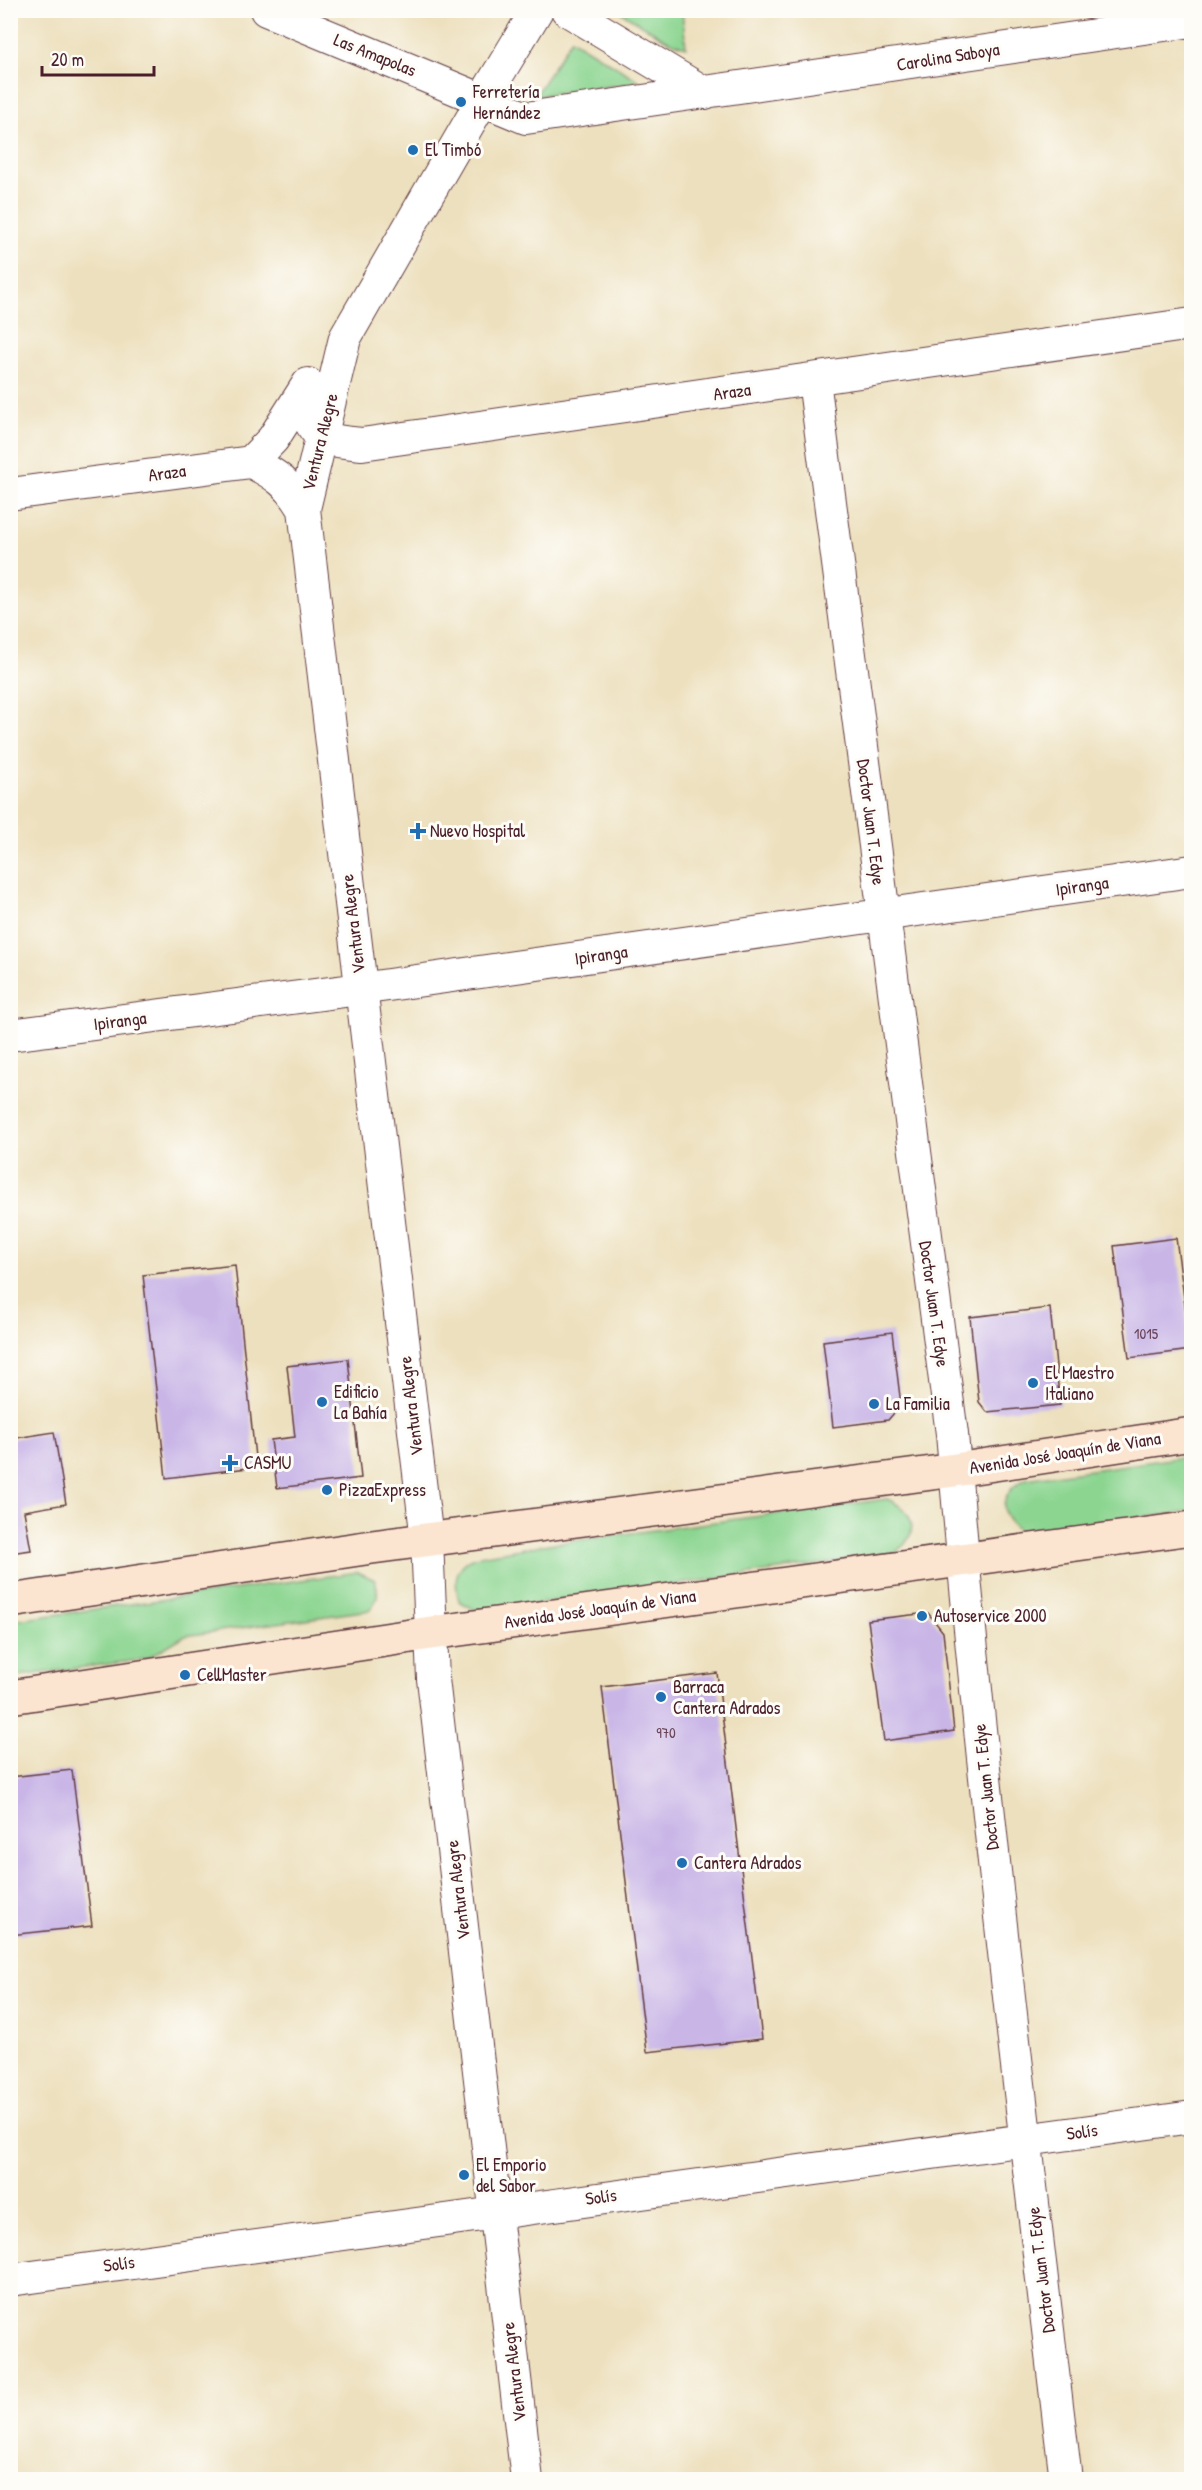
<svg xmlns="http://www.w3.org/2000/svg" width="1202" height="2490" font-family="'Patrick Hand',sans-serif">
	<rect width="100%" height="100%" fill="#fdfcf7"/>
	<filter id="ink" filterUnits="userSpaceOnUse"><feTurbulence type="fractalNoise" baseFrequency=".0167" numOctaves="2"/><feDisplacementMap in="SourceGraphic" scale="12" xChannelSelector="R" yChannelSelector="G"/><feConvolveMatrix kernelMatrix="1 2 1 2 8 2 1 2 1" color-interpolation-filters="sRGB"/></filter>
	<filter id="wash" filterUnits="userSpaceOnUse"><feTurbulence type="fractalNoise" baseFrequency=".008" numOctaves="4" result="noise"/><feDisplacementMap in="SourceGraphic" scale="24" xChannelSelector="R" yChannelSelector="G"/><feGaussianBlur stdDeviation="1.35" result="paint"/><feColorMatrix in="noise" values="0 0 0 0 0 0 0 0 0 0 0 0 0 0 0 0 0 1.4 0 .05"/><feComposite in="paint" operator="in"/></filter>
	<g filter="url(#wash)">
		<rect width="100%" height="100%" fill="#ede0be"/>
		<path fill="#8cd591" stroke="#6b7a5e" stroke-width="1.5" d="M619,11H682L686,47L670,42Z
			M571,39L641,82L535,96Z
			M1191,1456V1511L1029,1534C997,1523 996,1493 1026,1479Z
			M887,1499C916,1512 921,1535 893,1554L479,1612L459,1601C454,1580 454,1567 474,1557L542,1545Z
			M358,1572L375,1580C379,1593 378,1599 370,1610L184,1636L146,1659L11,1677V1621Z"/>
		<g id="blocks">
			<path fill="#c9b6e7" d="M1176,1238L1191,1350L1129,1358L1114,1246Z
				M235,1265L256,1467L166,1478L143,1275Z
				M1050,1308L1060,1405L987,1412L979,1402L970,1317Z
				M892,1332L901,1405L888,1420L833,1427L823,1341Z
				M348,1359L361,1478L277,1488L271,1440L295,1437L287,1366Z
				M54,1432L66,1504L24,1511L31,1550L10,1553V1439Z
				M928,1613L943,1632L954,1731L884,1741L868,1620Z
				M717,1673L762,2039L647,2052L602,1687Z
				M72,1770L92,1926L10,1935V1777Z"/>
		</g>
	</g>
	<g filter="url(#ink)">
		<use href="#blocks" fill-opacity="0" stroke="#623c41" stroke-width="1.5"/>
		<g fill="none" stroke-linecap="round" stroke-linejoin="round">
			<defs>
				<path id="street" d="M266,10L526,118L1192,21
					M567,10L705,93
					M814,380L952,1434C982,1783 1024,2131 1066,2480
					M303,393C310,438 320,440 362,444L1192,324
					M251,462L273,439L308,384
					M10,494L251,462C277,475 289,484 304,509
					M10,1035L360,989L1192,871
					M10,2280L1192,2117
					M527,2480L433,1679L427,1540L304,509L345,338L483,99L537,10"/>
				<path id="secondary" d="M10,1601L372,1547L955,1470L1192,1434
					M10,1697L431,1633L1192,1528"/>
			</defs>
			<use href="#street" stroke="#623c41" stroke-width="34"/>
			<use href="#secondary" stroke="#623c41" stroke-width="36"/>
			<use href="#street" stroke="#fff" stroke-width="32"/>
			<use href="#secondary" stroke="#fce5d0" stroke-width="33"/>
		</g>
	</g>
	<g fill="#1f6fb2" stroke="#fdfcf7" stroke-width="2">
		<circle cx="461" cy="102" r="6"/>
		<circle cx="413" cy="150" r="6"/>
		<path d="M415 822h6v6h6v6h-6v6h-6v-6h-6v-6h6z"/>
		<circle cx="1033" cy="1383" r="6"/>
		<circle cx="322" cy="1402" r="6"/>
		<circle cx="874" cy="1404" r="6"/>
		<path d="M227 1454h6v6h6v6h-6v6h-6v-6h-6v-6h6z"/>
		<circle cx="327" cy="1490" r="6"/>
		<circle cx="922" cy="1616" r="6"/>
		<circle cx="185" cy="1675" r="6"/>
		<circle cx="661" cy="1697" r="6"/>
		<circle cx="682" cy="1863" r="6"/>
		<circle cx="464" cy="2175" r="6"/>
	</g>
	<g text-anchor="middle" stroke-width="6" stroke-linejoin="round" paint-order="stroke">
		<g font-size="15" fill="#6a455a">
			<text x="1146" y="1339">1015</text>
			<text x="666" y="1738">970</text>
		</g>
		<g font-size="18" fill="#4a1f2b" stroke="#fdfcf7">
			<text transform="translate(375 55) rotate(22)" y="6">Las Amapolas</text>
			<text transform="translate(948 57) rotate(-9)" y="6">Carolina Saboya</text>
			<text transform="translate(732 392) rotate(-8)" y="6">Araza</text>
			<text transform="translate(320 442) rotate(-76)" y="6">Ventura Alegre</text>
			<text transform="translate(167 473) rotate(-8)" y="6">Araza</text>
			<text transform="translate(871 822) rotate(83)" y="6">Doctor Juan T. Edye</text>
			<text transform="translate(1082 886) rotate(-8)" y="6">Ipiranga</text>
			<text transform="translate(353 924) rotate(-97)" y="6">Ventura Alegre</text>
			<text transform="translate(601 955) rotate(-8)" y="6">Ipiranga</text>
			<text transform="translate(120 1021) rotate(-7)" y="6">Ipiranga</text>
			<text transform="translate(934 1304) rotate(82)" y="6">Doctor Juan T. Edye</text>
			<text transform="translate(411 1406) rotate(-97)" y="6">Ventura Alegre</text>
			<text transform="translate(1065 1453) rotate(-9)" y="6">Avenida José Joaquín de Viana</text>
			<text transform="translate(600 1609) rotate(-8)" y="6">Avenida José Joaquín de Viana</text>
			<text transform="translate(986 1787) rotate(-96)" y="6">Doctor Juan T. Edye</text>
			<text transform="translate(458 1890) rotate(-97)" y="6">Ventura Alegre</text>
			<text transform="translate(1082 2132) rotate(-8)" y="6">Solís</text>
			<text transform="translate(601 2197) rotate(-8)" y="6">Solís</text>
			<text transform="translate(119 2264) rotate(-8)" y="6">Solís</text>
			<text transform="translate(1041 2270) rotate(-97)" y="6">Doctor Juan T. Edye</text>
			<text transform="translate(514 2372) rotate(-97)" y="6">Ventura Alegre</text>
		</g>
		<g font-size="18" fill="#4a1f2b" stroke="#fdfcf7" text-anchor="start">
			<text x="473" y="98">Ferretería<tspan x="473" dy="21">Hernández</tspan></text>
			<text x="425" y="156">El Timbó</text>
			<text x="430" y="837">Nuevo Hospital</text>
			<text x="1045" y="1379">El Maestro<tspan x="1045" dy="21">Italiano</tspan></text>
			<text x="334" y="1398">Edificio<tspan x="334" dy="21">La Bahía</tspan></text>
			<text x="886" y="1410">La Familia</text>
			<text x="244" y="1469">CASMU</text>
			<text x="339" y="1496">PizzaExpress</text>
			<text x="934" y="1622">Autoservice 2000</text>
			<text x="197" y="1681">CellMaster</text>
			<text x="673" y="1693">Barraca<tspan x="673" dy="21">Cantera Adrados</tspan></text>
			<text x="694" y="1869">Cantera Adrados</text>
			<text x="476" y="2171">El Emporio<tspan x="476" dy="21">del Sabor</tspan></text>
		</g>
	</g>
	<rect width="1202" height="2490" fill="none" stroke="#fdfcf7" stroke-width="36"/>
	<path d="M42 66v9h112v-9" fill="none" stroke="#4a1f2b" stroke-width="3"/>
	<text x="51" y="66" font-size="18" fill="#4a1f2b" stroke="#fdfcf7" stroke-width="4.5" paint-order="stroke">20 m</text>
</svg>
